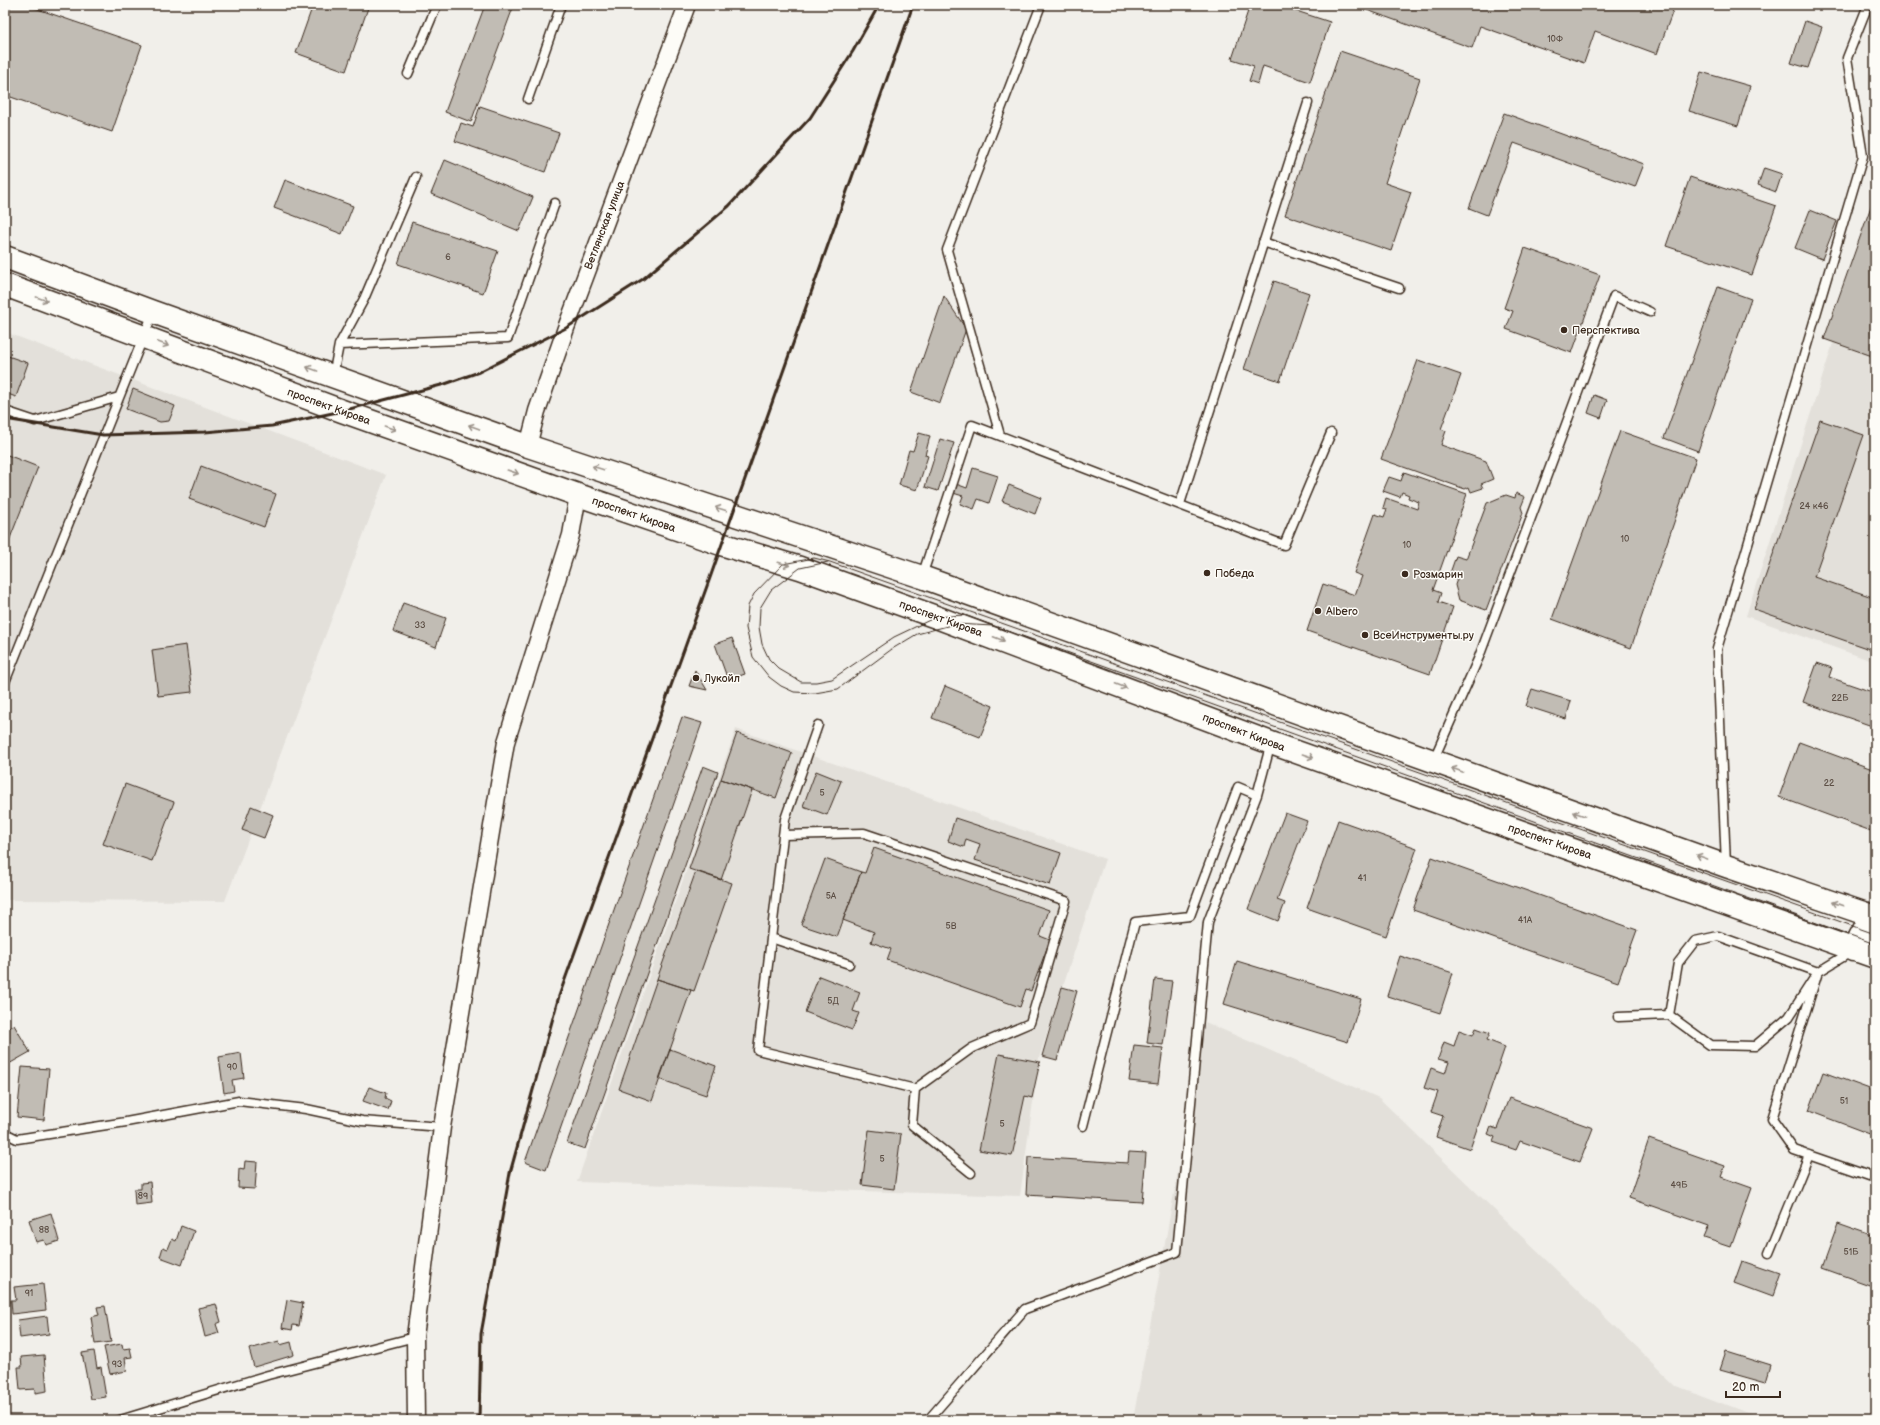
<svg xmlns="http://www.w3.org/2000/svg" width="1880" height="1425" font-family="'Balsamiq Sans',sans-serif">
	<rect width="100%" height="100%" fill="#f1efea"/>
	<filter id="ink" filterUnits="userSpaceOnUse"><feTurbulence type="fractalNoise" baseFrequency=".025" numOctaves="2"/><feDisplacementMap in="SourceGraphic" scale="8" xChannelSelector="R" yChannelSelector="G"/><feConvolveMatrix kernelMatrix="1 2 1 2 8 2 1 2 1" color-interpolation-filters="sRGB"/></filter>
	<g filter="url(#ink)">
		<path fill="#e3e0da" d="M1875,212V662L1746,616Z
			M5,332L386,475L225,901L5,900Z
			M736,729L1105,859L1039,1058L1020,1196L577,1182Z
			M1205,1022L1379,1098L1677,1387L1763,1420H1133Z"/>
		<path fill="#c1bcb4" stroke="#3b2a1e" d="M11,5H26L142,45L112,132L5,95V22Z
			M313,5H369L346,71L296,53Z
			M485,5H514L471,122L445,112Z
			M1250,5H1278L1330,22L1310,82L1263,66L1258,84L1249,81L1254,66L1232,59Z
			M1353,5H1675L1657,54L1595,31L1584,63L1480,26L1472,48Z
			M1805,21L1822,27L1808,68L1791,63Z
			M1340,51L1420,78L1385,183L1411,192L1391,251L1285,215Z
			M1701,72L1750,86L1738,126L1689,111Z
			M480,106L559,133L545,172L455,141L461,123L473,127Z
			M1504,113L1644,164L1635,187L1514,143L1487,215L1469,208Z
			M445,160L533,197L519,231L431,194Z
			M1764,168L1782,174L1776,192L1758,185Z
			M1690,177L1776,206L1752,275L1666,246Z
			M285,180L353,206L342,234L274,208Z
			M1875,195V357L1824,339Z
			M1810,210L1837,221L1822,259L1795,248Z
			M412,222L498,251L483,293L398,264Z
			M1525,248L1600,275L1572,353L1506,329L1513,311L1504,308Z
			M1274,281L1309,293L1280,381L1244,369Z
			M1718,287L1751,299L1698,451L1664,438Z
			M944,296L966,329L940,403L911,392Z
			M5,355L28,363L16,397L5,393Z
			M1418,360L1461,375L1441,429L1446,431L1441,445L1486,461L1493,479L1481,484L1483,488L1471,492L1469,487L1465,489L1381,459Z
			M133,389L175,406L169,421L160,422L126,409Z
			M1594,395L1607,400L1601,418L1588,413Z
			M1820,420L1864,435L1814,577L1875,598V651L1754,609Z
			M1620,431L1696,458L1631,648L1552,619Z
			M919,433L930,436L925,455L928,456L917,490L899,485L909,450L913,451Z
			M940,439L954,443L938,491L925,487Z
			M5,454L38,467L5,551Z
			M201,466L276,494L264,527L189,499Z
			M973,468L998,476L989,503L978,499L974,509L960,504L963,496L953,493L956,484L967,488Z
			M1404,472L1467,494L1433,590L1441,593L1438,602L1453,607L1430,674L1307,631L1323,584L1355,595L1362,576L1354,573L1375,514L1384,517L1387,509L1383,508L1386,498L1417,509L1419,502L1408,498L1409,495L1402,492L1400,497L1383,491L1389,477L1401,481Z
			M1009,485L1041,498L1035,514L1002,501Z
			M1516,493L1525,497L1521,507L1523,513L1486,610L1459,600L1455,585L1457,579L1449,576L1456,556L1466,559L1487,503L1506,495L1515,498Z
			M403,603L446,618L436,647L393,631Z
			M732,638L745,674L728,680L715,644Z
			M186,645L192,692L158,696L152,650Z
			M1817,663L1832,668L1829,677L1875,693V727L1803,702Z
			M695,670L707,690L689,686Z
			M945,686L993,706L980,737L932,718Z
			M1532,689L1571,701L1566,719L1526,706Z
			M682,717L702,723L546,1170L525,1162Z
			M737,733L792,753L776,798L721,779Z
			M1799,742L1875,770V821L1871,831L1779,797Z
			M703,766L718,772L585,1149L567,1143Z
			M816,771L841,781L827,815L803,806Z
			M721,779L752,790L721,880L689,869Z
			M125,784L174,802L152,861L103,844Z
			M251,806L273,815L264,838L242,830Z
			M1285,813L1307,821L1277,900L1285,903L1278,921L1248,909Z
			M955,818L1061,853L1050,885L975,860L980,844L966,839L964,847L948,841Z
			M1338,820L1417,848L1386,936L1307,908Z
			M874,848L1049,910L1040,936L1050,940L1031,991L1026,989L1020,1007L887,960L891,949L871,942L874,932L843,920L861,872L865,873Z
			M1432,857L1637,930L1618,982L1413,910Z
			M825,859L861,872L837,937L801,925Z
			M696,871L732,883L694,991L657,979Z
			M1400,956L1453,973L1440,1013L1387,996Z
			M1237,961L1361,999L1348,1042L1224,1004Z
			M819,976L860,992L853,1011L859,1013L852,1030L805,1012Z
			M657,979L691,990L652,1101L619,1089Z
			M1155,979L1172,981L1163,1045L1147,1043Z
			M1062,987L1077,991L1057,1060L1042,1056Z
			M14,1025L30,1052L7,1065L5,1061V1030Z
			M1476,1028L1490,1033L1487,1040L1505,1047L1470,1149L1436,1137L1443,1116L1431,1112L1438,1092L1424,1088L1431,1068L1445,1073L1449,1062L1438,1059L1444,1042L1454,1046L1459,1030L1473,1035Z
			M1134,1045L1163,1048L1158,1084L1129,1081Z
			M670,1049L716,1066L706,1095L659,1079Z
			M241,1053L244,1078L232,1080L234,1091L224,1093L219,1057Z
			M999,1054L1040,1062L1032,1098L1025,1096L1012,1156L979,1150Z
			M22,1067L49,1069L44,1120L17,1117Z
			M1823,1072L1875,1091V1136L1809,1111Z
			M369,1087L386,1093L385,1098L391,1101L388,1110L363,1101Z
			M1509,1098L1593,1128L1580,1162L1520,1141L1516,1150L1493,1142L1495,1137L1488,1134L1491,1127L1497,1129Z
			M869,1130L901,1134L894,1189L862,1185Z
			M1649,1139L1725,1166L1721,1177L1752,1188L1731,1247L1704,1238L1709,1226L1629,1198Z
			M1129,1152L1146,1153L1142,1202L1026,1195L1028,1157L1128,1163Z
			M245,1161L257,1162L255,1189L238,1188L239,1169L244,1170Z
			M150,1182L152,1203L135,1205L134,1189H141V1183Z
			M51,1213L59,1241L46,1245L44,1240L36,1242L29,1220Z
			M1838,1224L1875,1237V1287L1822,1268Z
			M181,1226L194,1231L182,1265L160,1257L163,1247L168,1249L172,1239L176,1241Z
			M1742,1261L1780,1274L1772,1297L1734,1283Z
			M43,1284L46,1310L12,1314L11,1300H16L14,1287Z
			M287,1300L303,1303L299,1326L293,1325L292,1330L282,1328Z
			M216,1304L221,1322L216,1324L219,1333L205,1337L198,1308Z
			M105,1306L111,1342L95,1344L91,1317L99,1315L97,1307Z
			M47,1316L49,1334L20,1338L18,1320Z
			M279,1341L280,1345L291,1342L294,1355L254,1367L249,1349Z
			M122,1344L123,1349L130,1348L132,1357L125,1358L127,1371L110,1374L104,1347Z
			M94,1351L97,1368L101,1367L106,1397L91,1399L82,1353Z
			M1726,1351L1771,1365L1766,1382L1720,1369Z
			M44,1355L47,1391L35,1393V1389L20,1390L18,1367H22L21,1357Z
			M660,1416L673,1420H659Z"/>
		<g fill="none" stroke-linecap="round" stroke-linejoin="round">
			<defs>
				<path id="lane" d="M408,74L437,5
					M528,99L561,5
					M1263,242L1399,288
					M339,345L364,299L416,177
					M333,376L339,345L508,338L555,203
					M5,411L35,421L119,397
					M1000,435L947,250L1041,5
					M1180,504L1308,103
					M922,576L972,425L1284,545L1331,433
					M5,682L153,313
					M818,725L785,819L758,1050L915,1089
					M1433,761L1479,657L1614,296L1650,312
					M783,835L864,833L1066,901L1030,1023L972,1048L915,1089L912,1125L971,1173
					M1726,865L1717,649L1863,156L1847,58L1868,5
					M771,938L849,964
					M1669,1015L1678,963L1695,941L1718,936L1818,972L1772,1119L1794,1150L1875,1178
					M1618,1017L1669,1015L1710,1045L1755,1046L1789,1017L1818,972L1851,952
					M1083,1126L1135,922L1190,916L1238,787L1257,795
					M5,1133L17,1139L126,1122L239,1101L306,1109L362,1121L442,1127
					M1769,1253L1809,1155
					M120,1420L268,1375L415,1337
					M928,1420L1025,1309L1177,1252L1208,922L1257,795L1271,743"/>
				<path id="street" d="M528,446L537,411L566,328L687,5
					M416,1420L415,1337L442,1127L506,742L571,535L578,495"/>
				<path id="primary" d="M5,257L153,312L528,446L922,577L1433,761L1726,866L1875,917
					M5,285L342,411L578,495L721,544L800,568L936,617L1271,743L1875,957
					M1853,950L1872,915"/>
			</defs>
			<use href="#lane" stroke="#3b2a1e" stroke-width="11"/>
			<use href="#street" stroke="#3b2a1e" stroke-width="19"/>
			<use href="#primary" stroke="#3b2a1e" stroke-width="25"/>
			<use href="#lane" stroke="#fdfcf7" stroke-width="8"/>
			<use href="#street" stroke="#fdfcf7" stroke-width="16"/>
			<use href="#primary" stroke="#fdfcf7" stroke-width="22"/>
			<path stroke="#3b2a1e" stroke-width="1" d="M828,562L800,568L771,590L760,608L759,627L762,644L769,659L779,669L801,682H816L832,679L894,637L936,617L964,615L1875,944
				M993,626L955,624L917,634L892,649L838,689L815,693L794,692L781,686L769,677L753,657L746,628L748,606L754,594L783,564L814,558L830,562L1875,934"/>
			<path stroke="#3b2a1e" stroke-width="3" d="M5,419L103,435L205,432L272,426L342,411L445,384L479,372L566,328L643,279L729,206L810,118L853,51L879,5
				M479,1420L481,1334L510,1173L559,996L711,575L913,5"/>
		</g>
		<defs><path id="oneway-shaft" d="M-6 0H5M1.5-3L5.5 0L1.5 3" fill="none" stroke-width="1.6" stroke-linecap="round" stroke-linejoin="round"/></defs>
		<g stroke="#9c938a">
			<use href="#oneway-shaft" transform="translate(42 299) rotate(20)"/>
			<use href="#oneway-shaft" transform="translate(163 344) rotate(21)"/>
			<use href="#oneway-shaft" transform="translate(312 369) rotate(-160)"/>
			<use href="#oneway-shaft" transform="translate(474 427) rotate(-160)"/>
			<use href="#oneway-shaft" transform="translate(390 428) rotate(19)"/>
			<use href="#oneway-shaft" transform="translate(598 468) rotate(-162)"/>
			<use href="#oneway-shaft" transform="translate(513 472) rotate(19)"/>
			<use href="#oneway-shaft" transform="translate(721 509) rotate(-162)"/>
			<use href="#oneway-shaft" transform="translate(784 564) rotate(16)"/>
			<use href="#oneway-shaft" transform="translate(999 639) rotate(21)"/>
			<use href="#oneway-shaft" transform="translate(1121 686) rotate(21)"/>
			<use href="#oneway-shaft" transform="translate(1308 756) rotate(19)"/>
			<use href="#oneway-shaft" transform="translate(1457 770) rotate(-160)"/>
			<use href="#oneway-shaft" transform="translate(1579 814) rotate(-160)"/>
			<use href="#oneway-shaft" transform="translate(1702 857) rotate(-160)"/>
			<use href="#oneway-shaft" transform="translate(1838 904) rotate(-161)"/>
		</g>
	</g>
	<g fill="#3b2a1e" stroke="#fdfcf7" stroke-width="1.5">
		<circle cx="1564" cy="330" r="4"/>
		<circle cx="1207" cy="573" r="4"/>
		<circle cx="1405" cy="574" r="4"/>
		<circle cx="1318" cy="611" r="4"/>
		<circle cx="1365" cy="635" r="4"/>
		<circle cx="696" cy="678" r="4"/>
	</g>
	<g text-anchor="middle" stroke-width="3" stroke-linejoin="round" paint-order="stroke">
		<g font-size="9" fill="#5c4e44">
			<text x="1555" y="42">10Ф</text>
			<text x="448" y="260">6</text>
			<text x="1814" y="509">24 к46</text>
			<text x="1625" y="542">10</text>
			<text x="1407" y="548">10</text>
			<text x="420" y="628">33</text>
			<text x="1840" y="701">22Б</text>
			<text x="1829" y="786">22</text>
			<text x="822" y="796">5</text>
			<text x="1362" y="881">41</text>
			<text x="831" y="899">5А</text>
			<text x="1525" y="923">41А</text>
			<text x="951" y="929">5В</text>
			<text x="833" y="1004">5Д</text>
			<text x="232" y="1070">90</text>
			<text x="1844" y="1104">51</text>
			<text x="1002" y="1127">5</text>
			<text x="882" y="1162">5</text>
			<text x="1679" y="1188">49Б</text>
			<text x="143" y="1199">89</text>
			<text x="44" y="1233">88</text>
			<text x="1851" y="1255">51Б</text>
			<text x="29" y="1296">91</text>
			<text x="117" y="1367">93</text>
		</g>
		<g font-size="11" fill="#3b2a1e" stroke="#fdfcf7">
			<text transform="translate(604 225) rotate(-69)" y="4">Ветлянская улица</text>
			<text transform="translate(329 406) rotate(20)" y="4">проспект Кирова</text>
			<text transform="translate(634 514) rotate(19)" y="4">проспект Кирова</text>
			<text transform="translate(941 618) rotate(20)" y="4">проспект Кирова</text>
			<text transform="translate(1244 732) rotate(21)" y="4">проспект Кирова</text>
			<text transform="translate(1550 841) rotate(19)" y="4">проспект Кирова</text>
		</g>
		<g font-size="11" fill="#3b2a1e" stroke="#fdfcf7" text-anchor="start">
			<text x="1572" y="334">Перспектива</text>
			<text x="1215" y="577">Победа</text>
			<text x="1413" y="578">Розмарин</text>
			<text x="1326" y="615">Albero</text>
			<text x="1373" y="639">ВсеИнструменты.ру</text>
			<text x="704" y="682">Лукойл</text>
		</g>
	</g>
	<rect width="1880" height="1425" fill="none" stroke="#fdfcf7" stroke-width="20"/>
	<rect x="10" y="10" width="1860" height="1405" fill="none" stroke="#3b2a1e" stroke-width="1.5" filter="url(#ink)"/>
	<path d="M1726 1391v6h54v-6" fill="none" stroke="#3b2a1e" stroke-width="2"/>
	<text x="1732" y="1391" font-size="12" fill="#3b2a1e" stroke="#fdfcf7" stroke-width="3" paint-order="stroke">20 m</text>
</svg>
